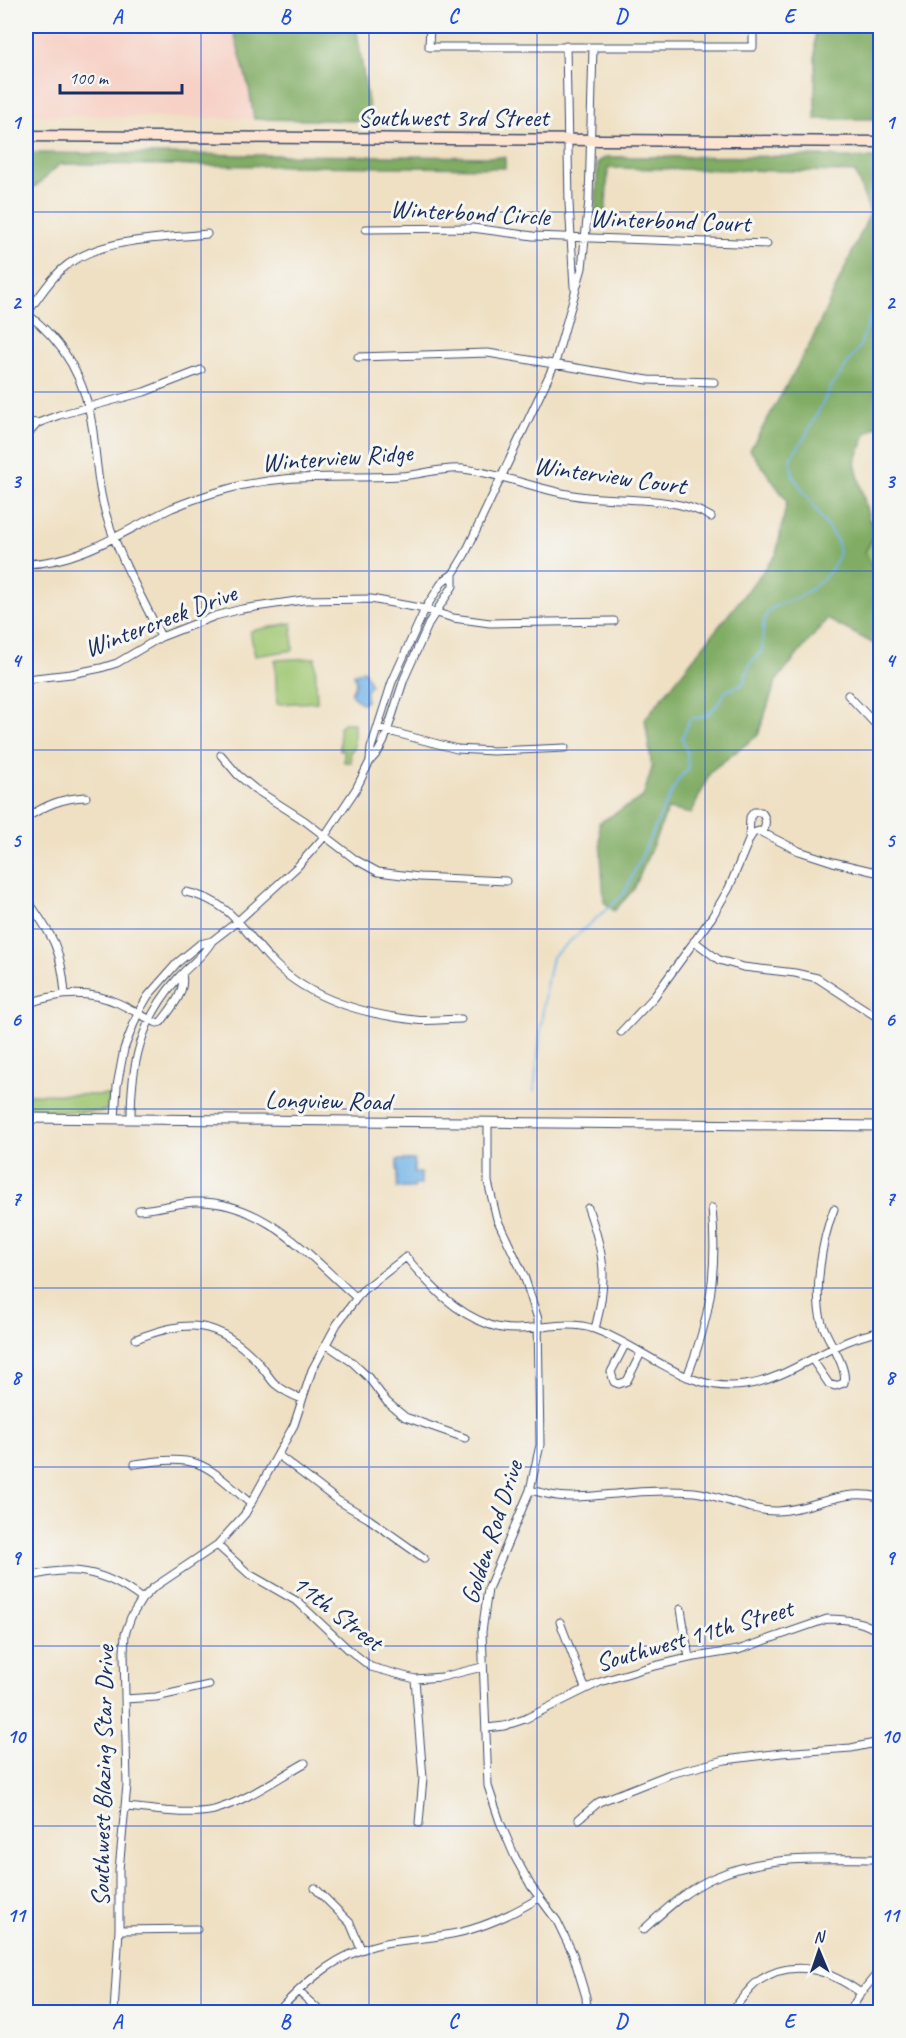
<svg xmlns="http://www.w3.org/2000/svg" width="906" height="2038" font-family="Caveat,sans-serif">
	<rect width="100%" height="100%" fill="#f6f6f2"/>
	<filter id="ink" filterUnits="userSpaceOnUse"><feTurbulence type="fractalNoise" baseFrequency=".0167" numOctaves="2"/><feDisplacementMap in="SourceGraphic" scale="12" xChannelSelector="R" yChannelSelector="G"/><feConvolveMatrix kernelMatrix="1 2 1 2 8 2 1 2 1" color-interpolation-filters="sRGB"/></filter>
	<filter id="wash" filterUnits="userSpaceOnUse"><feTurbulence type="fractalNoise" baseFrequency=".008" numOctaves="4" result="noise"/><feDisplacementMap in="SourceGraphic" scale="24" xChannelSelector="R" yChannelSelector="G"/><feGaussianBlur stdDeviation="1.35" result="paint"/><feColorMatrix in="noise" values="0 0 0 0 0 0 0 0 0 0 0 0 0 0 0 0 0 1.4 0 .05"/><feComposite in="paint" operator="in"/></filter>
	<g filter="url(#wash)">
		<rect width="100%" height="100%" fill="#efe0c3"/>
		<path fill="#f7d1c6" d="M26,26H232L249,88L254,119L26,115Z"/>
		<path fill="#a0c772" stroke="#5e7b68" stroke-width="1.5" d="M877,530L880,535V570L871,564L865,552Z
			M292,623L293,650L255,656L250,631Z
			M315,658L317,702L277,704L275,660Z
			M343,723H354V748L350,752L351,762H344V751L340,750L339,727Z
			M26,1094L110,1095L109,1106L107,1110L98,1112L26,1111Z"/>
		<path fill="#80ac64" stroke="#4e6e61" stroke-width="1.5" d="M232,26H356L371,121L254,119L249,88Z
			M815,26H880V119H815Z
			M26,153L505,157V168L60,164L36,186L26,189Z
			M831,156L842,158H880V424L866,434L855,463L869,519L877,530L865,552L871,564L880,570V647L827,619L776,681L758,735L711,771L691,814L668,809L634,889L614,911L604,902L599,823L643,797L652,768L645,719L776,555L787,501L750,450L811,342L870,213L855,172L608,168L605,224L595,223L598,162L607,157Z"/>
		<path fill="#72b3e6" stroke="#4671a2" stroke-width="1.5" d="M364,670L371,685L366,690V701L363,704L353,697L351,693L356,682L354,674Z
			M397,1160H414V1173H421V1185H414V1188H397Z"/>
		<g fill="none" stroke-linecap="round" stroke-linejoin="round">
			<path stroke="#72b3e6" stroke-width="2" d="M880,26V71
				M534,1091L545,991L552,957L624,894L662,812L678,780L688,768L687,752L682,738L690,719L706,716L718,704L726,691L743,684L750,664L762,651C763,639 761,621 769,611C776,603 789,602 798,597C816,588 846,563 837,541L793,476L790,458L805,437L831,387L860,346L874,306L880,297"/>
		</g>
	</g>
	<g filter="url(#ink)">
		<g fill="none" stroke-linecap="round" stroke-linejoin="round">
			<defs>
				<path id="minor" d="M430,26L429,47H753V26
					M566,46L569,203L574,287
					M366,229L472,228L533,236L767,244
					M26,313C65,342 87,383 93,432C97,462 98,492 108,521C121,561 143,599 161,637
					M27,313C38,299 48,282 61,270C98,237 161,239 207,234
					M358,357L488,353L648,380L714,382
					M26,422L38,423L59,415L144,392L201,370
					M26,436L38,423
					M26,564C80,563 125,530 172,508C189,501 206,495 224,490C284,472 338,479 400,476C421,475 442,467 463,469C505,474 544,493 587,497C625,501 678,496 711,517
					M26,679L71,674L101,668L117,663L161,637L215,616L242,609L303,600L371,599L425,609L453,618L490,623L614,621
					M848,695L880,729
					M377,728L457,749L493,751L565,748
					M221,755L238,775L255,789L305,821L356,860L378,872L419,877L506,881
					M370,761L371,748L392,682L425,609L443,581L453,574L465,554L555,363L582,268L589,200L593,47
					M26,818C46,805 62,798 86,797
					M750,838L753,833L759,831L799,851L833,862L880,873
					M186,892C230,901 242,929 270,959C307,999 362,1014 415,1020C429,1022 446,1019 461,1019
					M26,898C52,936 61,946 65,993
					M694,941L719,960L743,967L795,973L817,978L880,1019
					M26,1004C56,993 87,989 118,1003C131,1009 144,1017 157,1023L161,1022C172,1007 186,993 182,974
					M621,1032L654,997L712,917L729,888L749,840L750,817L754,812H761C767,818 766,824 763,833
					M115,1119L117,1086L124,1049L138,1013L148,996L177,963L200,944L212,941L238,921L297,867L324,837L356,789L370,761L378,752L384,741L404,679L430,621L453,586V574
					M131,1119C131,1064 140,1021 178,978C189,965 204,956 212,941
					M488,1123V1182L497,1219L524,1276L538,1319L540,1445L530,1490L488,1589L482,1632L488,1786L500,1822L515,1857L531,1886L557,1921L573,1954L586,1997L587,2012
					M588,1208C605,1256 608,1279 595,1329
					M139,1210C158,1209 176,1203 194,1202C263,1199 310,1257 357,1298
					M136,1339C188,1319 217,1319 257,1361C263,1368 268,1376 274,1383C282,1390 292,1395 302,1399
					M326,1344L352,1362L368,1377L387,1402L405,1417L465,1438
					M625,1345L611,1372L614,1382L619,1384L627,1381L641,1353
					M812,1359L829,1384L835,1386L844,1383C848,1366 827,1340 822,1323C813,1292 822,1239 834,1209
					M687,1377C710,1319 718,1271 712,1208
					M278,1455L337,1500L369,1519L424,1558
					M135,1464C200,1454 203,1462 251,1504
					M530,1490C539,1492 548,1495 557,1496C577,1499 596,1495 616,1494C641,1491 668,1490 694,1492C722,1495 748,1512 778,1511C816,1509 838,1488 880,1497
					M217,1545L249,1574L298,1602L348,1649L371,1667L415,1679L442,1677L482,1667
					M26,1578C70,1564 104,1570 142,1599
					M681,1609L689,1658
					M560,1622L585,1688
					M415,1679L423,1778L419,1823
					M125,1699L156,1697L209,1685
					M487,1728L504,1726L525,1719L600,1682L646,1668L689,1658L738,1650L827,1619C847,1619 865,1621 880,1633
					M126,1807C151,1809 189,1816 214,1810C246,1801 276,1779 305,1763
					M579,1819L599,1802L670,1774L725,1760L781,1753L851,1748L880,1742
					M315,1888L350,1923L361,1949
					M119,1930L197,1929
					M643,1930C664,1911 686,1890 713,1878C767,1854 822,1859 880,1859
					M298,1991L321,2012
					M114,2012L119,1930V1870L127,1785L124,1652L125,1634L131,1617L142,1599L153,1588L217,1545L245,1514L294,1425L312,1370L337,1324L362,1291L406,1257C429,1285 455,1313 490,1325C523,1337 561,1317 594,1329C645,1347 687,1394 745,1385C794,1378 832,1339 880,1332
					M277,2012C301,1987 327,1962 361,1950C388,1939 418,1940 446,1935C480,1930 511,1915 539,1898
					M731,2012C740,2002 748,1988 760,1980C795,1957 830,1971 861,1993
					M849,2012L861,1993L880,1970"/>
				<path id="tertiary" d="M26,1118L880,1126"/>
				<path id="secondary" d="M26,136L880,142"/>
			</defs>
			<use href="#minor" stroke="#3b4a6d" stroke-width="9"/>
			<use href="#tertiary" stroke="#3b4a6d" stroke-width="11"/>
			<use href="#secondary" stroke="#3b4a6d" stroke-width="13"/>
			<use href="#minor" stroke="#fff" stroke-width="7"/>
			<use href="#tertiary" stroke="#fff" stroke-width="9"/>
			<use href="#secondary" stroke="#fde4d1" stroke-width="10"/>
		</g>
	</g>
	<path fill="none" stroke="#1d4ed8" stroke-width="1.5" stroke-opacity="0.55" d="M201,26V2012M369,26V2012M537,26V2012M705,26V2012M26,212H880M26,392H880M26,571H880M26,750H880M26,929H880M26,1109H880M26,1288H880M26,1467H880M26,1646H880M26,1826H880"/>
	<g text-anchor="middle" stroke-width="6" stroke-linejoin="round" paint-order="stroke">
		<g font-size="26" fill="#1b2f5e" stroke="#f6f6f2">
			<text x="453" y="126">Southwest 3rd Street</text>
			<text transform="translate(470 212) rotate(3)" y="9">Winterbond Circle</text>
			<text transform="translate(670 220) rotate(2)" y="9">Winterbond Court</text>
			<text transform="translate(337 457) rotate(-4)" y="9">Winterview Ridge</text>
			<text transform="translate(610 475) rotate(8)" y="9">Winterview Court</text>
			<text transform="translate(160 620) rotate(-21)" y="9">Wintercreek Drive</text>
			<text transform="translate(328 1100) rotate(1)" y="9">Longview Road</text>
			<text transform="translate(491 1532) rotate(-72)" y="9">Golden Rod Drive</text>
			<text transform="translate(338 1612) rotate(38)" y="9">11th Street</text>
			<text transform="translate(694 1635) rotate(-16)" y="9">Southwest 11th Street</text>
			<text transform="translate(102 1776) rotate(-89)" y="9">Southwest Blazing Star Drive</text>
		</g>
	</g>
	<rect width="906" height="2038" fill="none" stroke="#f6f6f2" stroke-width="66"/>
	<g transform="translate(819 1951) rotate(358)" stroke="#f6f6f2" stroke-width="4.5" paint-order="stroke">
	<path d="M0-4.5L10 22L0 15L-10 22Z" fill="#1b2f5e"/>
	<text y="-9" font-size="16" font-weight="bold" text-anchor="middle" fill="#1b2f5e">N</text>
	</g>
	<path d="M60 84v9h122v-9" fill="none" stroke="#1b2f5e" stroke-width="3"/>
	<text x="69" y="84" font-size="18" fill="#1b2f5e" stroke="#f6f6f2" stroke-width="4.5" paint-order="stroke">100 m</text>
	<rect x="33" y="33" width="840" height="1972" fill="none" stroke="#1d4ed8" stroke-width="2"/>
	<g font-size="20" text-anchor="middle" font-weight="bold" fill="#1d4ed8">
		<text x="117" y="23">A</text>
		<text x="285" y="23">B</text>
		<text x="453" y="23">C</text>
		<text x="621" y="23">D</text>
		<text x="789" y="23">E</text>
		<text x="16" y="129">1</text>
		<text x="890" y="129">1</text>
		<text x="16" y="309">2</text>
		<text x="890" y="309">2</text>
		<text x="16" y="488">3</text>
		<text x="890" y="488">3</text>
		<text x="16" y="667">4</text>
		<text x="890" y="667">4</text>
		<text x="16" y="847">5</text>
		<text x="890" y="847">5</text>
		<text x="16" y="1026">6</text>
		<text x="890" y="1026">6</text>
		<text x="16" y="1205">7</text>
		<text x="890" y="1205">7</text>
		<text x="16" y="1384">8</text>
		<text x="890" y="1384">8</text>
		<text x="16" y="1564">9</text>
		<text x="890" y="1564">9</text>
		<text x="16" y="1743">10</text>
		<text x="890" y="1743">10</text>
		<text x="16" y="1922">11</text>
		<text x="890" y="1922">11</text>
		<text x="117" y="2028">A</text>
		<text x="285" y="2028">B</text>
		<text x="453" y="2028">C</text>
		<text x="621" y="2028">D</text>
		<text x="789" y="2028">E</text>
	</g>
</svg>
